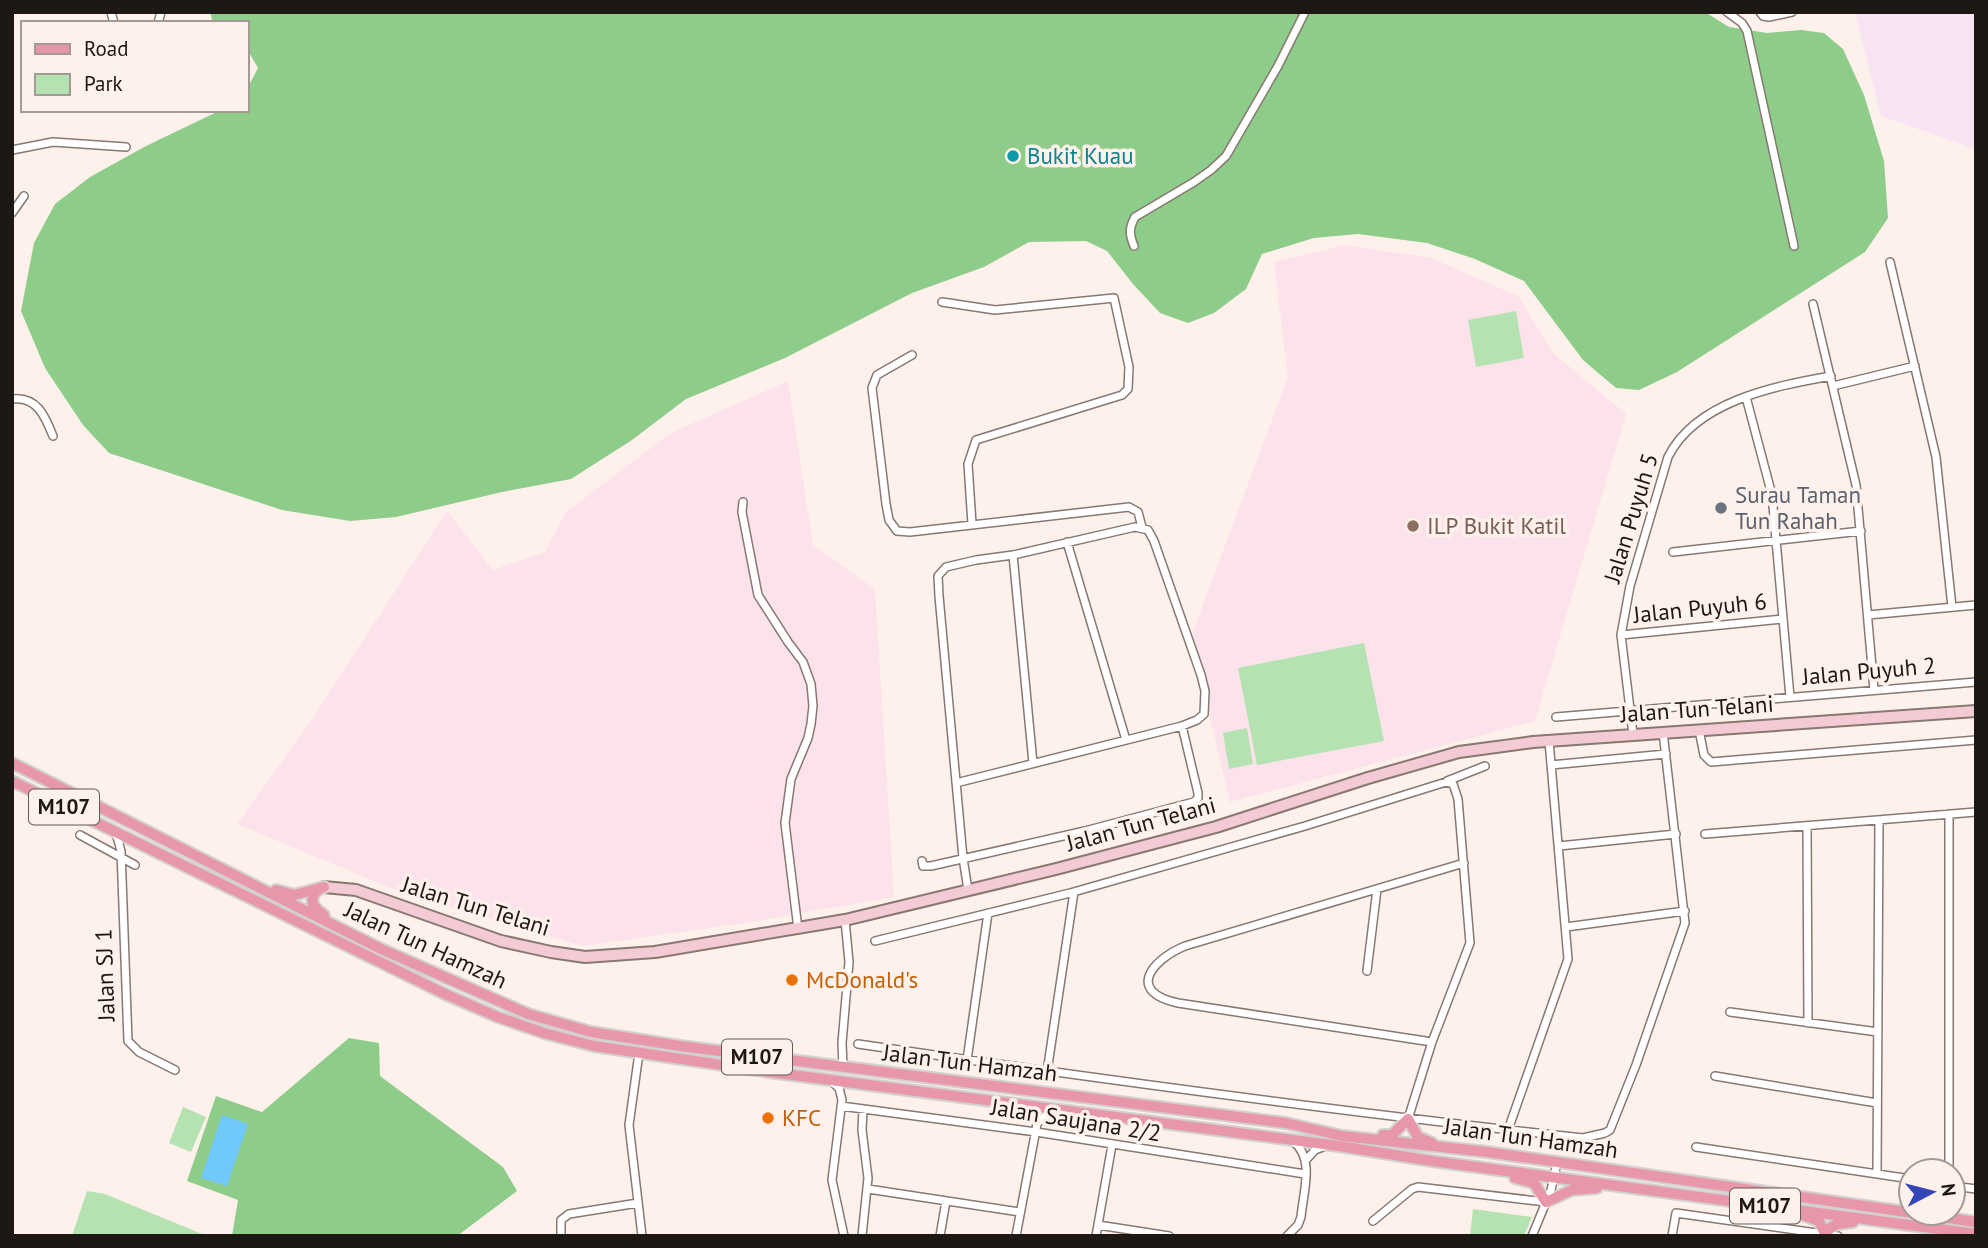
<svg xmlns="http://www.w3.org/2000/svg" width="1988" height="1248" font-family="'PT Sans',sans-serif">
	<rect width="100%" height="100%" fill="#fef0ea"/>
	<path fill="#f6e3f3" d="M1855,12H1976V149L1881,116Z"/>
	<path fill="#fbe2eb" d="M1344,245L1431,258L1518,296L1554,354L1626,414L1535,721L1230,802L1191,637L1288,377L1274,262Z
		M788,381L813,545L875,589L894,897L751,922L583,946L403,893L237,824L308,725L447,511L493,570L545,552L566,512L671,433Z"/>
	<path fill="#b4e2b0" d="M1516,311L1524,358L1476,367L1468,320Z
		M1364,643L1384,741L1257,765L1238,668Z
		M1247,728L1253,764L1229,769L1223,733Z
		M183,1107L206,1117L191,1152L169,1143Z
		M87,1191L105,1194L207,1236H72Z
		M1473,1209L1532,1217L1524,1236H1470Z"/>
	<path fill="#8dcc89" d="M210,12H1705L1729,27L1767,33L1801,30L1824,33L1843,49L1864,95L1884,161L1888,218L1865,252L1677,372L1639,390L1616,388L1583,360L1524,281L1475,259L1427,243L1358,234L1314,238L1262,254L1246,289L1214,313L1188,323L1160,313L1133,284L1107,251L1086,241L1029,242L984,267L912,293L785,358L686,399L632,440L571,479L502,492L396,517L350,521L282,510L109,453L83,425L45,368L21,311L34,243L55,204L90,177L146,146L221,110H247V89L258,68L247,49V23H213Z
		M349,1038L379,1043L380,1076L503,1167L517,1191L457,1236H232L238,1200L187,1181L216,1096L262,1112Z"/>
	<path fill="#70c8fd" d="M222,1115L248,1124L227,1186L201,1178Z"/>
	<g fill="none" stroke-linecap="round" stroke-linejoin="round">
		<defs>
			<path id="street" d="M111,12L114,23
				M1727,12L1742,23L1747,31L1794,246
				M1760,12L1763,16L1769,17L1792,12
				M158,23L161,12
				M12,150L53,142L126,147
				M12,213L24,196
				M1134,246C1129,234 1129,228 1135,217L1194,182L1211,170L1226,156L1278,66L1305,12
				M1890,262L1936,457L1952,607
				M942,302L995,310L1114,298L1129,367L1128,389L1122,395L976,440L968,464L972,524
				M1813,304L1856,485L1874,690
				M912,355L877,375L872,388L886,504L889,520L897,531L910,532L1129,507L1138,512L1142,527
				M1833,386L1915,366
				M1746,397L1772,495L1790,697
				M12,399C37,396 45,416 53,436
				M743,502L742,512L758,595L788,642L803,662L811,684L813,706L811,724L808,738L791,779L785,823L798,929
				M1067,542L1126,740
				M1673,552L1861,531
				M1013,555L1033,763
				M1868,615L1976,605
				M1621,635L1783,619
				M1556,717L1976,682
				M1699,730L1704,755L1711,762L1976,740
				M1633,734L1621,635L1630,586L1668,457C1696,401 1775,386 1831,376
				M1551,765L1666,754
				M1447,781L1485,766
				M956,783L1182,726L1197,720L1204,714L1205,691L1201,675L1154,541L1148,530L1135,527L1013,555L976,560L946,567L938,576L939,596L963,858L968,890
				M1807,826L1808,1023
				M116,833L121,851L128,1041L139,1052L175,1070
				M1705,834L1976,812
				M80,835L135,865
				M1559,846L1676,834
				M922,861L923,866H931L1085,831L1194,802L1198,798V793L1182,726
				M1566,927L1685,911
				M875,941L1070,893L1305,826L1446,782L1453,784L1458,799L1470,943L1432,1042L1408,1119
				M1367,971L1377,889
				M1730,1012L1878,1032
				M1432,1042L1178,1003C1126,992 1151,960 1185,946L1464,863
				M858,1044C1099,1079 1340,1112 1583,1138L1605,1133L1610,1130L1636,1065L1685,923L1663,732
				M639,1053L629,1125L642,1236
				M967,1060L988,913
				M843,1067L842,1043L849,962L845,920
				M1047,1072L1074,892
				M1715,1076L1877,1103
				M831,1081L839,1088L842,1100L832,1180L844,1236
				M841,1106L1036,1132L1305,1174
				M1037,1124L1041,1119L1056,1110
				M1508,1130L1568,959L1549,741
				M1696,1147L1911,1179
				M1306,1160L1315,1150L1325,1146
				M1949,1171V814
				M1877,1174L1879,820
				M1953,1186L1976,1189
				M868,1189L1020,1212
				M1373,1221L1412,1189L1418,1187L1546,1202
				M1098,1225L1169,1236
				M561,1236V1220L569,1214L638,1203
				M862,1236L868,1178L862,1130L863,1109
				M940,1236L946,1201
				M1016,1236L1037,1124L1033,1114L1025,1106
				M1096,1236L1112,1145
				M1287,1236L1298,1225L1301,1217C1303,1193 1315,1159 1294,1142
				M1532,1236L1551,1190L1557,1163
				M1672,1236L1676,1213L1838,1236"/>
			<path id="secondary" d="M324,887L356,890L501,941L551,952L585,957L655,952L845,920L1056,869L1216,827L1368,778L1459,752L1533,742L1976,711"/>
			<path id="primary" d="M12,763L381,949L528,1014L591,1032L680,1046L1286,1123L1342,1136L1487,1152L1976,1222
				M12,781L445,994L498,1017L544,1033L594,1046L769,1072L1339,1146L1432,1161L1976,1234
				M321,888L315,892C309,903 314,908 324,915
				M276,890L294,895L324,887
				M1383,1135H1392L1408,1119L1418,1137L1432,1143
				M1515,1178L1534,1183L1546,1202L1572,1190L1597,1188
				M1803,1215L1819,1221L1825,1234C1833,1223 1841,1223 1853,1222"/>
		</defs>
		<use href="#street" stroke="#877872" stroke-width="10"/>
		<use href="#secondary" stroke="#877872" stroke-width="14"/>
		<use href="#primary" stroke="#d2d1d0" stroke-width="14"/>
		<use href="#street" stroke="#fff" stroke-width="7"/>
		<use href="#secondary" stroke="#f4cbd4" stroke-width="10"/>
		<use href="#primary" stroke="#e897aa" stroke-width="10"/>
	</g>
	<circle fill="#0f9aa8" stroke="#fef0ea" stroke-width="2.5" cx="1013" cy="156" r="7"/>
	<circle fill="#6b7280" stroke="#fef0ea" stroke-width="2.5" cx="1721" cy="508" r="7"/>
	<circle fill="#8d6e63" stroke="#fef0ea" stroke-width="2.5" cx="1413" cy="526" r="7"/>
	<g fill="#e8710a" stroke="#fef0ea" stroke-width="2.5">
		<circle cx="792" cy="980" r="7"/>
		<circle cx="768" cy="1118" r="7"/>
	</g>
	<g text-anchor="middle" stroke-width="7" stroke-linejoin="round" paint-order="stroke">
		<g fill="#fef0ea" stroke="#615955" stroke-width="2">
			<rect x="29" y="789.5" width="70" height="35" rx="5"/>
			<rect x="722" y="1039.5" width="70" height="35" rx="5"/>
			<rect x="1730" y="1188.5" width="70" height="35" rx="5"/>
		</g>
		<g font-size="21" font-weight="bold" fill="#1e1815">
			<text x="64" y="814">M107</text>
			<text x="757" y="1064">M107</text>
			<text x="1765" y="1213">M107</text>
		</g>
		<g font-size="23" fill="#0d838f" stroke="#fef0ea" text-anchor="start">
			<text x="1027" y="164">Bukit Kuau</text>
		</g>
		<g font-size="23" fill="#5b616d" stroke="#fef0ea" text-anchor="start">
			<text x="1735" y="503">Surau Taman<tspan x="1735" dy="26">Tun Rahah</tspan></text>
		</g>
		<g font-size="23" fill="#1e1815" stroke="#fef0ea">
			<text transform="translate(1631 518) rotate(-73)" y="8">Jalan Puyuh 5</text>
			<text transform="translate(1700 608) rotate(-6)" y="8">Jalan Puyuh 6</text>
			<text transform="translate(1869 671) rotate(-5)" y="8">Jalan Puyuh 2</text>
			<text transform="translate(1697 709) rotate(-4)" y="8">Jalan Tun Telani</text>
			<text transform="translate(1141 824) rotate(-15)" y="8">Jalan Tun Telani</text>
			<text transform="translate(476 906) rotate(17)" y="8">Jalan Tun Telani</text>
			<text transform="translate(426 945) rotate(25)" y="8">Jalan Tun Hamzah</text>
			<text transform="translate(105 975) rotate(-92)" y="8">Jalan SJ 1</text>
			<text transform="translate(970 1063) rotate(7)" y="8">Jalan Tun Hamzah</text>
			<text transform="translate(1076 1120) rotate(9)" y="8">Jalan Saujana 2/2</text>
			<text transform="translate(1531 1138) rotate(8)" y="8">Jalan Tun Hamzah</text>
		</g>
		<g font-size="23" fill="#785e54" stroke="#fef0ea" text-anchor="start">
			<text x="1427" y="534">ILP Bukit Katil</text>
		</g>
		<g font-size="23" fill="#c56008" stroke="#fef0ea" text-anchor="start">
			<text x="806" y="988">McDonald's</text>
			<text x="782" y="1126">KFC</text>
		</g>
	</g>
	<rect width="1988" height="1248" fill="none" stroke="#1e1815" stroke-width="28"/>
	<rect x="21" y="21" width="228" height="91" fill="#fef0ea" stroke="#a49a95" stroke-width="2"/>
	<rect x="35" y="44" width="35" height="10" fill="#e897aa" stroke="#a49a95" stroke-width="2"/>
	<text x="84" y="56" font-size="21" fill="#1e1815">Road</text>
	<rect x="35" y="74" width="35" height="21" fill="#b4e2b0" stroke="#a49a95" stroke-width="2"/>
	<text x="84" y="91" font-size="21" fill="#1e1815">Park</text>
	<g transform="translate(1932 1192) rotate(83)"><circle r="33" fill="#fef0ea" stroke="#a49a95" stroke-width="2"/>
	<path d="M0-5L12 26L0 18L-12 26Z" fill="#3446b8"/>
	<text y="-10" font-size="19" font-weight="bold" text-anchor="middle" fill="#1e1815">N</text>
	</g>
</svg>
